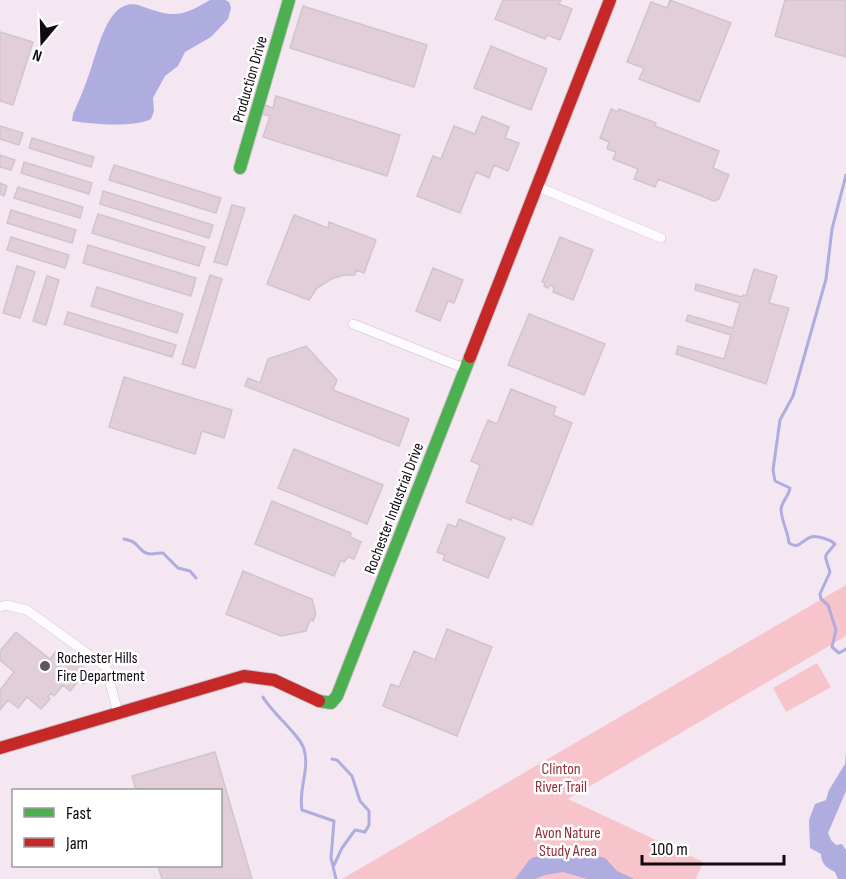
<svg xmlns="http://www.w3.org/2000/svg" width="846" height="879" font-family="'Sofia Sans Condensed',sans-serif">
	<rect width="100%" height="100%" fill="#f4e7f2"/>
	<path fill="#f6c4ca" d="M846,585V636L568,799L703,862L696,879H342Z
		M817,663L831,687L786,712L773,688Z"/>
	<path fill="#aface0" d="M210,0H225L229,2L231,8L228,19L211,37L185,52L178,66L165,76L153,98L154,111L151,119C135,128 90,124 72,121L73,114C78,103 83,91 87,80C95,60 102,22 119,9C125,4 134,3 141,6C174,18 181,17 210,0Z
		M846,753V791L828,833L831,840L836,845L842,844L846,850V879H838L835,872C827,868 821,864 821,854L810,848L809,820L815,804L826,800L829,790L845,764Z
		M567,848L605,858L617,871L634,879H587L563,872L545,875L535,879H515L530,859L534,857L549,856L555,852Z"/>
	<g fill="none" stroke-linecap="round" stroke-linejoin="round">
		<path stroke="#aface0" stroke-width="3" d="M846,175L832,229L826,279L793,396L780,420L773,470L775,481L790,488C789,496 781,502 781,510C782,522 788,532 789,543C800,550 801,540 811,537C817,535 831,540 835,544C823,559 824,552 830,572L820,594L821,599L828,605L836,630L832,647L839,653L846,649
			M124,539C138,542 135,545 144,552C151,557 156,552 163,553L178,568L190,571L196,578
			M263,697C271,712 300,735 304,749C310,770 298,790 302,810L334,821L331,858L336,879
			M332,759L337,760L352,776L360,801L369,811V825L365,832L355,830L342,848L334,865"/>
	</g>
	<path fill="#e1ced9" stroke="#d0c5cc" stroke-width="1.5" d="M503,0H561L559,4L572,9L560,40L547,35L545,39L495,19Z
		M670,0L731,23L699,102L639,79L644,68L627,62L651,2L667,8Z
		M785,0H846V57L775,36Z
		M303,6L427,45L414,87L290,48Z
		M0,32L33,42L13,105L0,101Z
		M491,46L547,69L531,110L474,88Z
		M276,96L400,135L387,176L263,137L270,116L261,114L264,105L273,108Z
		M611,109L617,112L619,109L656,123L655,126L719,151L713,168L729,175L719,199L714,201L658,179L655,187L634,179L638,169L613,159L616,152L607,149L609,142L600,138Z
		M482,116L509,127L505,138L519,143L508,171L494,165L489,178L476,172L460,213L417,196L433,156L441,159L454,126L475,134Z
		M0,126L23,133L19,145L0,139Z
		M32,138L94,157L91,167L29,148Z
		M0,155L15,160L11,170L0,167Z
		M24,162L92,183L89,194L21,173Z
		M114,165L221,198L216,213L109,180Z
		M0,183L7,186L4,196L0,194Z
		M18,187L83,207L80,218L14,198Z
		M103,191L213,225L209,238L100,204Z
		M232,205L245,208L227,265L214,262Z
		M11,210L76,230L72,243L7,223Z
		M98,214L205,247L199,266L92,233Z
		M294,215L328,228L329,222L376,240L364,273L356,270L355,275H344L331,279L317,288L309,300L267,284Z
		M11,237L69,255L65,268L7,250Z
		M560,237L593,250L573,300L553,292L554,287L550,285L548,288L544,286L545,283L542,282Z
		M88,245L196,278L191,296L83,263Z
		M17,266L35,272L20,318L3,313Z
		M433,268L463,280L454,303L448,301L440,321L416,311Z
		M754,269L777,276L769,303L789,308L766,384L676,354L678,346L724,359L731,335L686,321L688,315L733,328L740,303L695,290L696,284L742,297L743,295L746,296Z
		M210,275L222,279L195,368L182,364Z
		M47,276L59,280L46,325L33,321Z
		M97,287L183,314L177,333L91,306Z
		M68,312L176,345L172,357L64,324Z
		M529,314L605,344L584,395L508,365Z
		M306,346L337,380L333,390L409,419L399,446L245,386L248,378L260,383L268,359Z
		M124,377L232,410L224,438L202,431L195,454L109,427Z
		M511,389L556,407L553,415L572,423L532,525L512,517L511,520L466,502L480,465L471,461L488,420L497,424Z
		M294,449L383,485L367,524L278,488Z
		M272,501L351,533L350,537L361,542L354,559L348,557L344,562L341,560L334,576L255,544Z
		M459,519L505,538L488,578L443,560L445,555L437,552L448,524L456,527Z
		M243,571L312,599L316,614L313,621L310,620L306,631L281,636L226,614Z
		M447,629L492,647L457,736L383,706L391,684L399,687L414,651L435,660Z
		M16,632L50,659L56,651L64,657L67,653L92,674L84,684L79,680L70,691L63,685L54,696L51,693L48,697L50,699L41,709L27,697L18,708L8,700L0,710V690L14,672L0,660V651Z
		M215,752L252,879H162L158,866H220V790H136L132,776Z"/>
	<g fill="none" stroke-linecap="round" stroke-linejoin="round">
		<defs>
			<path id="street" d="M538,187L661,238
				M353,324L466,369
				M0,607L6,605L27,610L106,667L118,713"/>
			<path id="fast" d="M240,168L289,0
				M319,701L331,703L337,696L470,357"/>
			<path id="jam" d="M470,357L610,0
				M0,748L244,676L274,680L319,701"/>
		</defs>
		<use href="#street" stroke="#cac0c9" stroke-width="10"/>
		<use href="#fast" stroke="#cac0c9" stroke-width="14"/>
		<use href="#jam" stroke="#cac0c9" stroke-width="14"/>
		<use href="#street" stroke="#fdfbfd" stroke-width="9"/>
		<use href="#fast" stroke="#4caf50" stroke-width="12"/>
		<use href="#jam" stroke="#c62828" stroke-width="12"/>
	</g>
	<circle fill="#60575e" stroke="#fff" stroke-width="2" cx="45" cy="666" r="6"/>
	<g text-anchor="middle" stroke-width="5" stroke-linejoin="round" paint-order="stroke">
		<g font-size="16" fill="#10090f" stroke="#fff">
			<text transform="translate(249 79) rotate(-74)" y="6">Production Drive</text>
			<text transform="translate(393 508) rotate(-69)" y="6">Rochester Industrial Drive</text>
		</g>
		<g font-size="16" fill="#10090f" stroke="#fff" text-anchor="start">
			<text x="57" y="663">Rochester Hills<tspan x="57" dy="18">Fire Department</tspan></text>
		</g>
		<g font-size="16" fill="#922f3b" stroke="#fff">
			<text x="561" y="774">Clinton<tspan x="561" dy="18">River Trail</tspan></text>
			<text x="568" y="838">Avon Nature<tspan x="568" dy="18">Study Area</tspan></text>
		</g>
	</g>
	<rect x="12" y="789" width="210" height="78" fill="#ffffff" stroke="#9f9d9f" stroke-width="1.5"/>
	<rect x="24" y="808" width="30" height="9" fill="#4caf50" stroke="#9f9d9f" stroke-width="1.5"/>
	<text x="66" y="819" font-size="18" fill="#10090f">Fast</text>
	<rect x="24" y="838" width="30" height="9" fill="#c62828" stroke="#9f9d9f" stroke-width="1.5"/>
	<text x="66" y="849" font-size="18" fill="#10090f">Jam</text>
	<g transform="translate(42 42) rotate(199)" stroke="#ffffff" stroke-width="4.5" paint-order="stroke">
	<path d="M0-4.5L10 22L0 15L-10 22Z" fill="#10090f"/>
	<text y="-9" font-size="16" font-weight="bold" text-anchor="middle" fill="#10090f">N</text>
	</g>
	<path d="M642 855v9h142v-9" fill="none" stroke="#10090f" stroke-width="3"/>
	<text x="651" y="855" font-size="18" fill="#10090f" stroke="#ffffff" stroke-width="4.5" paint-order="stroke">100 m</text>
</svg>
